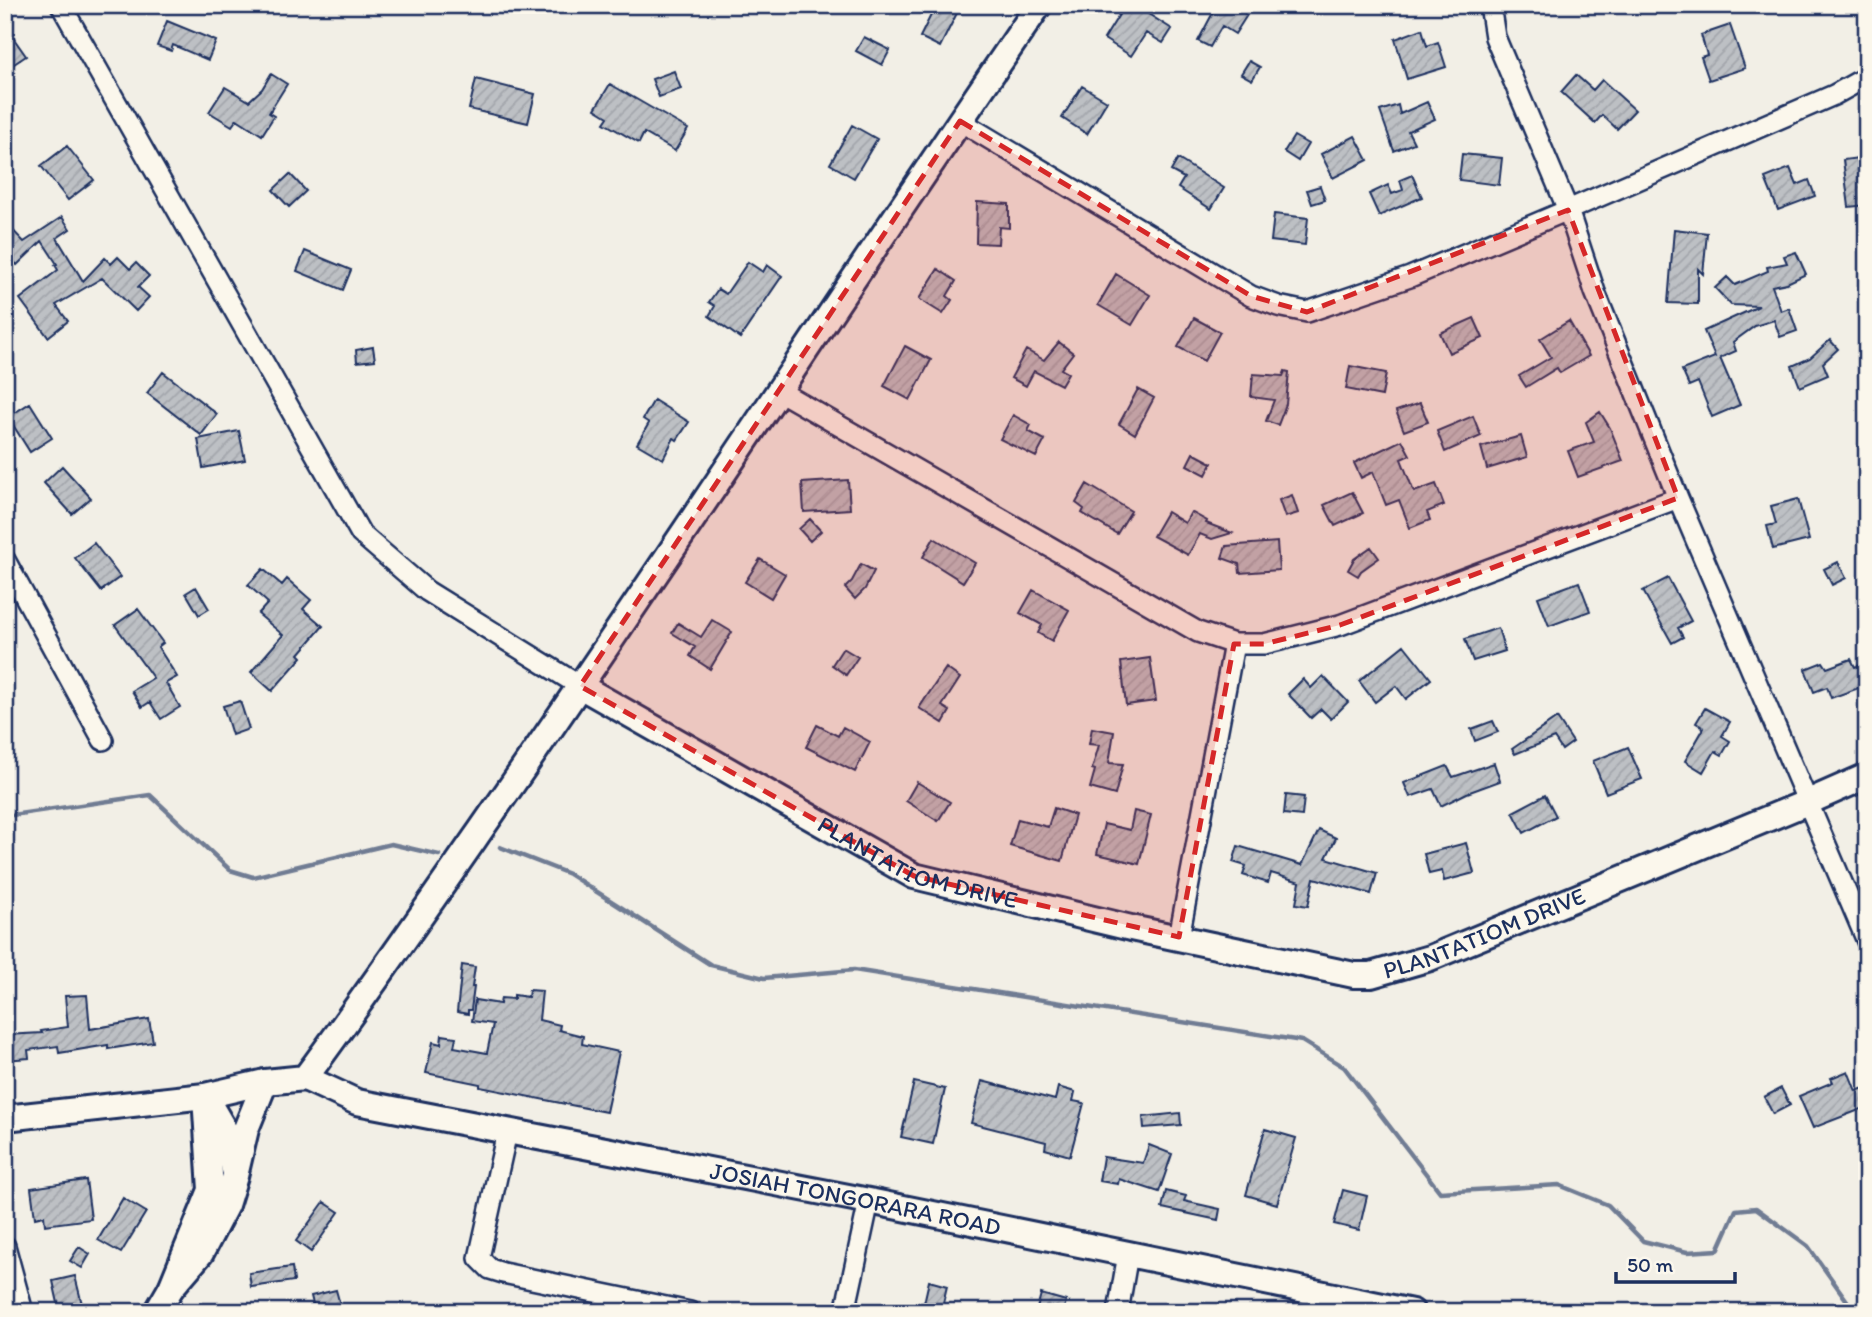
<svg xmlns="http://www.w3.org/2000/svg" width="1872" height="1317" font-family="Itim,sans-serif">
	<defs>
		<pattern id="building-hatch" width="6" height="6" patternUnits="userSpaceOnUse" patternTransform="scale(1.75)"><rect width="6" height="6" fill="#bdc0c4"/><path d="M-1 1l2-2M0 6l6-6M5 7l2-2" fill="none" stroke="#a2a5ab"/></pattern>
	</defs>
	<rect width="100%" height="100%" fill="#f2efe6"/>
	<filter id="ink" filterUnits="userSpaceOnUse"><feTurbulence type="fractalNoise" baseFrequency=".0143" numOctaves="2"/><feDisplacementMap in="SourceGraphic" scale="14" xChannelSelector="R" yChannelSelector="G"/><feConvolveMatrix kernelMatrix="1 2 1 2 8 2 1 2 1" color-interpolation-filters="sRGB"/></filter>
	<g filter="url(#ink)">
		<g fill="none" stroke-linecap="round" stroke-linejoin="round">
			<path stroke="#707b93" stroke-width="4.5" d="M5,816L150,795L230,870L253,877L391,844L439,855
				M500,847L569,874L711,965L764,978L854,970L1302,1041L1344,1067L1440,1192L1559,1185L1608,1205L1643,1241L1687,1252L1718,1250L1736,1210L1756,1208L1808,1246L1855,1312"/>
		</g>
		<path fill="url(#building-hatch)" stroke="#1b2f5e" stroke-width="2" d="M936,5H961L940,47L920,37Z
			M1125,5H1134L1172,29L1163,43L1146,33L1131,56L1104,39Z
			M1217,5H1233L1247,15L1235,34L1222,26L1210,47L1198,41Z
			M167,21L216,41L208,60L173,45L171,51L157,46Z
			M1730,25L1745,68L1709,80L1701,57L1707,55L1701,35Z
			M5,26L26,56L5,70Z
			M1422,29L1427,46L1438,42L1446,67L1407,79L1395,39Z
			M864,37L890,50L882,65L856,51Z
			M1249,61L1260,67L1252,80L1241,74Z
			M674,71L681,89L659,97L652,79Z
			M271,74L287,84L269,113L274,116L262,135L237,119L232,126L209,112L225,87L249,101L262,89Z
			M1576,75L1593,90L1602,80L1635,110L1617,129L1602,115L1595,123L1561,92Z
			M476,79L535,94L528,123L469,109Z
			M610,84L688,129L675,151L644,133L639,143L604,123L608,117L595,109Z
			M1082,86L1107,101L1087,134L1062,118Z
			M1427,102L1435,119L1408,131L1414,143L1394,151L1380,111L1398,105L1400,114Z
			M852,125L877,139L854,178L830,164Z
			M1294,136L1308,144L1298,161L1284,152Z
			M1355,136L1368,160L1333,178L1321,154Z
			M67,146L94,180L68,200L41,166Z
			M1462,154L1502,158L1499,185L1459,180Z
			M1867,157V205L1849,207L1843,160Z
			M1178,159L1224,188L1211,209L1178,188L1184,178L1171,171Z
			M1790,168L1797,185L1809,180L1815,196L1778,210L1765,178Z
			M290,174L306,191L289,207L273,190Z
			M1412,175L1422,197L1379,216L1369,194L1388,185L1392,194L1403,190L1400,180Z
			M1320,186L1325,200L1312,204L1307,190Z
			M977,202L1009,204V228L999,227L998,244L976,243Z
			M1274,214L1308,218L1305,245L1271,241Z
			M62,217L70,229L57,238L83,281L105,258L111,264L118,257L130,269L136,263L149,276L138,287L149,297L136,311L102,278L56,305L68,321L48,337L20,299L58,270L55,265L57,264L42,241L17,265L5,252V222L24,242Z
			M1674,229L1707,233L1703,274L1698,269V304L1668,303Z
			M305,251L351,270L343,290L297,271Z
			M1796,252L1806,274L1787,283L1772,286L1781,311L1789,308L1797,331L1780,337L1774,320L1755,326L1733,342L1736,351L1720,358L1740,405L1712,417L1698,382L1689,386L1682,370L1715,357L1704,331L1759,306L1731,305L1715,288L1727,277L1735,285L1768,271L1767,267L1787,263L1784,256Z
			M748,262L763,272L767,265L782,276L740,338L709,316L715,306L709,302L718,289L726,294Z
			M938,269L956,281L947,296L952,300L943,314L919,299Z
			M1116,274L1150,295L1132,325L1098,305Z
			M1194,318L1220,332L1204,361L1178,347Z
			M1474,318L1483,338L1449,353L1440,333Z
			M1569,321L1589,356L1560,373L1557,368L1526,387L1519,376L1551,357L1540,339Z
			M1830,340L1838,349L1823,363L1828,375L1800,387L1792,366L1810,358Z
			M1059,342L1073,353L1061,369L1068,373L1061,385L1034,371L1026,386L1011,378L1026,350L1044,360Z
			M905,346L931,360L910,400L884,386Z
			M373,347L375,360L357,362L356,350Z
			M1350,366L1386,373L1382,396L1346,389Z
			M1285,371L1289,372L1286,404L1278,425L1266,421L1274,400L1251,397L1253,374L1283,376Z
			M163,372L217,414L201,435L147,393Z
			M1138,389L1154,398L1135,434L1119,424Z
			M654,400L689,422L677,440L674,438L663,459L637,444L649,423L643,419Z
			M30,403L52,438L30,452L8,417Z
			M1420,403L1428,422L1404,431L1396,411Z
			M1600,412L1610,428L1623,461L1578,477L1568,451L1594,442L1586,422Z
			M1013,415L1031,425L1028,431L1045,440L1036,457L1000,439Z
			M1473,416L1481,436L1445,452L1437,431Z
			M239,431L245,460L203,468L198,439Z
			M1521,436L1527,457L1487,469L1481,447Z
			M1402,440L1410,455L1401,459L1414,492L1436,484L1444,505L1427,512L1430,520L1410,528L1399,500L1386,505L1373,472L1361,478L1354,463Z
			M1193,453L1212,463L1206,475L1187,465Z
			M62,466L91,498L72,514L44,483Z
			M848,480L850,509L804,512L802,483Z
			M1087,484L1131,511L1117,534L1082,513L1084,509L1076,503Z
			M1352,492L1363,513L1335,526L1324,505Z
			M1292,495L1298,513L1285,517L1279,500Z
			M1798,499L1809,540L1773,549L1767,526L1776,524L1771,506Z
			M1167,512L1185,523L1191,512L1207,521L1206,523L1232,533L1212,539L1200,534L1188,555L1153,536Z
			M810,519L821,531L810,541L799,529Z
			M934,538L975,563L963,582L923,557Z
			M1277,542L1279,570L1240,573L1239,564L1222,558L1226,546Z
			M94,543L120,577L101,591L75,558Z
			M1371,547L1379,558L1361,571L1358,576L1348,570L1354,559Z
			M760,559L785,574L771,598L745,582Z
			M1838,562L1846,578L1832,585L1824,569Z
			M861,564L874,571L865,589L855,599L845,588L852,581Z
			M263,569L282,585L287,579L311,600L303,609L323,626L299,654L302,657L272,691L251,672L283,635L258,614L268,603L248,585Z
			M1668,578L1691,621L1678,628L1683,637L1672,643L1643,591Z
			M1579,582L1590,611L1549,626L1538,597Z
			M196,587L209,609L199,615L186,593Z
			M1033,590L1069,610L1052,641L1038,633L1042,625L1020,613Z
			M138,609L163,643L158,647L177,677L166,683L180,707L161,719L150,702L142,707L132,691L153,678L115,625Z
			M712,620L732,632L710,669L690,656L695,647L672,633L678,623L701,637Z
			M1498,628L1505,651L1473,661L1465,639Z
			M1404,645L1431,679L1406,699L1396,686L1375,702L1359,681Z
			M843,648L858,657L846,675L832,665Z
			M1150,658L1156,701L1126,705L1121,662Z
			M1851,659L1855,667L1863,664L1867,674V685L1831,698L1827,687L1814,692L1805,669L1823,662L1827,668Z
			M946,668L960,678L942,706L950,711L943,723L919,708Z
			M1323,676L1348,702L1331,719L1321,709L1311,718L1288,694L1303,679L1311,688Z
			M240,701L249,729L232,735L223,706Z
			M1705,708L1730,722L1722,736L1730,741L1722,755L1715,751L1703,772L1685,761L1704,728L1696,723Z
			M1557,718L1573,742L1562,750L1554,738L1515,754L1512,749Z
			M1493,721L1498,732L1475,741L1471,729Z
			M817,725L838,736L843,727L870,742L855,772L806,747Z
			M1092,728L1114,732L1109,763L1123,764L1115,795L1090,788L1095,770L1092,769L1099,745L1089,744Z
			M1628,747L1642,779L1606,793L1593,761Z
			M1494,763L1500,781L1467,793L1441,806L1433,789L1410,797L1404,783L1447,766L1453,777Z
			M917,782L950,802L938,821L906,801Z
			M1286,795L1304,797L1302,816L1284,814Z
			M1545,795L1556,816L1524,833L1513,812Z
			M1054,808L1075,815L1062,861L1010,846L1018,819L1048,827Z
			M1134,811L1151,815L1139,864L1097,854L1104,824L1130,830Z
			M1319,830L1336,838L1326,858L1377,873L1371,894L1314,878L1308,906L1296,904L1300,882L1271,873L1268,883L1243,875L1246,866L1233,862L1238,846L1302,865Z
			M1466,843L1474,873L1444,881L1442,871L1429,874L1424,854Z
			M462,965L475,967L472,987H474L471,1010H468V1014L457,1012Z
			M529,990L542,991L539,1020L560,1025L559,1030L583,1036L582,1044L619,1052L606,1112L480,1087V1084L426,1073L433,1042L441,1044L442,1035L456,1037L454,1047L487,1053L493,1024L472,1021L475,1000L500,1004L501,998L514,999V995L528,997Z
			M87,995L90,1029L149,1019L153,1042L108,1049V1045L59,1053L58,1046L28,1050L29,1058L5,1060V1035L42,1033L41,1031L68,1027L65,996Z
			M1848,1071L1856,1091L1867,1087V1107L1813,1128L1799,1096L1833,1082L1831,1078Z
			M982,1081L1055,1100L1058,1087L1075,1092L1073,1101L1084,1103L1070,1156L1045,1149L1046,1142L971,1123Z
			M914,1082L945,1089L933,1144L901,1137Z
			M1781,1088L1790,1105L1773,1114L1764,1097Z
			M1180,1113L1181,1125L1144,1128L1143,1117Z
			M1265,1129L1296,1138L1277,1204L1246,1195Z
			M1149,1145L1172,1154L1159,1192L1119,1179L1118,1184L1099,1181L1103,1157L1143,1163Z
			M86,1180L91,1219L45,1225L44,1216L35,1218L31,1188Z
			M1343,1190L1367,1196L1359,1230L1334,1224Z
			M1166,1191L1186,1196L1184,1201L1220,1209L1218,1220L1162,1208Z
			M123,1198L146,1212L121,1253L98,1240Z
			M324,1202L339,1212L311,1252L296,1241Z
			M79,1247L90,1254L82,1268L70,1261Z
			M292,1267L294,1281L251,1287L249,1273Z
			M75,1276L84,1312H60L53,1281Z
			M929,1281L947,1286L941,1312H922Z
			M336,1290L341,1308L327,1312H315L311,1296Z
			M1041,1294L1066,1301L1063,1312H1036Z"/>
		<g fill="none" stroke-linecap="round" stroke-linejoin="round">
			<defs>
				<path id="minor" d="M61,5L361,534L427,591L580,686
					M1490,5L1495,37L1568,210L1595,292L1678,498L1867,941
					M960,121L1251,296L1278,306L1307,312L1410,277L1568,210L1834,95L1861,80L1867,83
					M779,391L1198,632L1234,644H1264L1340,625L1678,498
					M5,560L103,740
					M1179,937L1234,644
					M507,1132L479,1258L490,1269L503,1273L690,1312
					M5,1246L23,1312
					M845,1312L869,1201
					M1118,1312L1128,1254"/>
				<g id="tertiary">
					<path id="s1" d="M580,686L914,876L1131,928L1354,975H1371L1430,958L1808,802L1867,776"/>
					<path id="s2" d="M305,1078L357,1102L869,1201L1412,1312"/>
					<path d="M207,1100L225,1131L234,1169"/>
					<path d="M5,1118L205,1096L265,1082L305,1078C374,985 439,890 505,795C686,534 859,267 1039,5"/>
					<path d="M171,1288L201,1253L226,1205L235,1176L246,1129L265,1082"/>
					<path d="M157,1312L171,1288L211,1190L205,1096"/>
				</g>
			</defs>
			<use href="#minor" stroke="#1b2f5e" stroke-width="24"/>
			<use href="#tertiary" stroke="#1b2f5e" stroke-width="30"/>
			<use href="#minor" stroke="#fbf7ec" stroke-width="19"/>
			<use href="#tertiary" stroke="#fbf7ec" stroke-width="24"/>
		</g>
	</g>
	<path fill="#d62828" fill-opacity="0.2" stroke="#d62828" stroke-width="5" stroke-dasharray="14 9" stroke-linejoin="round" d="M960,121L1251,296L1307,312L1568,210L1678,498L1340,625L1264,644H1234L1179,937L914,876L580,686Z"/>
	<g text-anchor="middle" stroke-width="5" stroke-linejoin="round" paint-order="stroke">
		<g font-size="24" fill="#1b2f5e" stroke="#fbf7ec">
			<text dy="8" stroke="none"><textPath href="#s1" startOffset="383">PLANTATIOM DRIVE</textPath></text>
			<text dy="8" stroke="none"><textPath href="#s1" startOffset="973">PLANTATIOM DRIVE</textPath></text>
			<text dy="8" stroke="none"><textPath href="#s2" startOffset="565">JOSIAH TONGORARA ROAD</textPath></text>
		</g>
	</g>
	<rect width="1872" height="1317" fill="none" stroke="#fbf7ec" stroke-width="28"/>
	<rect x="14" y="14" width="1844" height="1289" fill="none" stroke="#1b2f5e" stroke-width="2.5" filter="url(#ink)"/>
	<path d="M1616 1272v10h119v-10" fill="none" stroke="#1b2f5e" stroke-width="3.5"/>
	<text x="1627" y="1272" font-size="21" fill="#1b2f5e" stroke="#fbf7ec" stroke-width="5" paint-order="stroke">50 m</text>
</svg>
